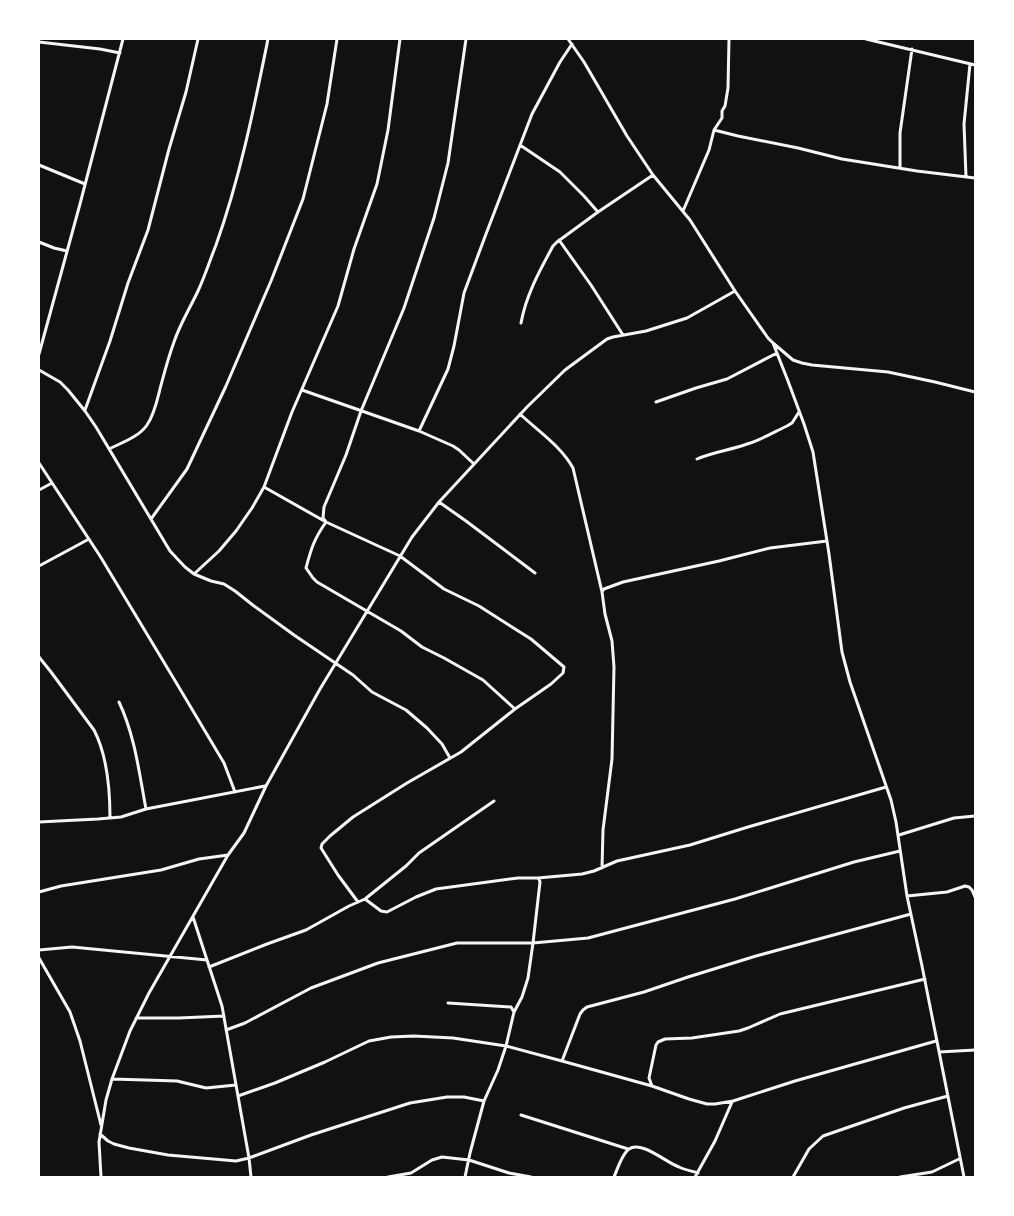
<svg xmlns="http://www.w3.org/2000/svg" width="1014" height="1216" font-family="'Sofia Sans Condensed',sans-serif">
	<rect width="100%" height="100%" fill="#111"/>
	<g fill="none" stroke-linecap="round" stroke-linejoin="round">
		<path stroke="#f5f5f5" stroke-width="3" d="M466,39L448,163L434,218L404,308L361,411L346,455L324,507L323,518L326,522C314,539 311,549 306,568L313,578L317,582L401,631L422,647L444,658L483,680L515,709
			M568,39L584,62L627,136L653,175L690,220L735,291L768,338L773,343L793,360L802,363L812,365L888,372L935,382L975,392
			M866,39L975,65
			M39,42L100,49L120,53
			M714,130L738,136L798,148L842,159L917,171L975,178
			M520,145L560,172L584,196L598,212
			M39,165L85,184
			M900,167V133L912,49
			M966,177L964,124L970,64
			M683,211L709,150L714,130L722,118V111L725,106L728,88L729,39
			M559,240L591,285L623,335
			M39,242L54,248L67,251
			M521,323C526,295 540,270 553,246L557,242L598,212L653,175
			M773,343L788,381L804,424L813,452L829,554L842,652L850,682L891,800L896,822L907,896L922,966L964,1177
			M39,354L80,204L123,39
			M39,370L60,382L68,390L85,411L96,427L170,551L185,567L194,574L211,581L224,584L235,591L254,606L294,635L353,675L372,692L406,710L427,728L442,744L450,758
			M302,390L419,431L453,446L459,450L474,464
			M656,402L696,388L727,379L777,353
			M85,410L110,341L128,283L148,230L169,149L186,92L198,39
			M520,414C538,431 561,446 573,468L602,592
			M419,431L448,369L454,346L464,293L486,234L532,114L560,62L572,44
			M109,449C121,443 139,437 147,425C154,415 157,401 160,389C164,374 168,358 174,342C180,324 190,308 198,291C205,276 210,260 216,245C240,178 254,108 268,39
			M697,459C713,452 731,450 747,444C761,440 774,432 787,426L792,423L799,412
			M39,463L100,556L174,679L224,763L235,792
			M264,487L326,522L400,556L444,589L479,606L531,639L564,667L563,673L551,684L515,709L461,752L407,783L353,817L330,836L322,844L321,848L338,875L358,902
			M39,490L52,483
			M439,502L466,521L535,573
			M151,519L187,469L226,386L271,281L303,199L327,104L337,39
			M39,566L89,539
			M194,574L219,551L236,531L252,508L264,487L292,412L338,306L354,249L377,184L388,130L400,39
			M39,657L51,672L94,730C107,755 110,790 110,818
			M119,702C135,736 139,772 146,809
			M39,822L98,819L121,817L146,809L265,786
			M899,835L954,818L975,816
			M602,868L603,830L612,759L614,667L612,641L605,614L602,592L604,589L623,582L719,561L770,548L827,541
			M538,878L582,874L594,871L617,861L690,845L748,827L886,787
			M39,892L61,886L161,870L199,859L228,855
			M907,896L947,892L965,886L969,887L972,890L975,897
			M365,899L406,866L419,853L494,801
			M193,917L222,1006L249,1158L251,1177
			M39,950L72,947L207,960
			M39,958L70,1012L80,1041L101,1125
			M209,967L267,944L306,930L349,906L365,899L381,911L387,912L416,897L436,889L518,878H537L539,879L540,882L533,943L528,978L522,997L514,1012
			M448,1003L511,1007L514,1012L506,1046L498,1070L484,1101L470,1153L465,1177
			M136,1018H179L224,1016
			M226,1030L245,1023L311,988L378,963L457,943H533L588,938L735,899L854,862L900,851
			M939,1052L975,1050
			M562,1061L580,1014L583,1010L587,1007L644,992L688,977L756,956L911,914
			M112,1079L177,1081L206,1088L236,1085
			M652,1086L649,1078L656,1045L658,1042L665,1039L692,1038L739,1031L748,1028L780,1014L925,979
			M238,1096L275,1083L325,1062L369,1041L391,1037L414,1036L453,1038L506,1046L562,1061L652,1086L689,1099L707,1104H715L733,1101L795,1081L936,1041
			M521,1115L628,1149
			M100,1134L108,1141L114,1144L129,1148L168,1155L236,1161L249,1158L311,1135L410,1103L447,1097H464L484,1101
			M101,1177L99,1142L106,1100L112,1079L130,1031L149,993L228,855L244,833L266,786L320,689L412,537L439,502L527,407L565,370L607,339L613,337L646,331L687,318L735,291
			M388,1177L411,1173L432,1160L442,1157L469,1160L509,1173L531,1177
			M614,1177C617,1170 622,1154 629,1149C641,1140 667,1163 679,1167C685,1170 692,1171 698,1173
			M695,1177L715,1141L732,1102
			M793,1177L809,1149L823,1136L904,1108L948,1096
			M900,1177L932,1172L959,1159"/>
	</g>
	<rect width="1014" height="1216" fill="none" stroke="#ffffff" stroke-width="80"/>
</svg>
